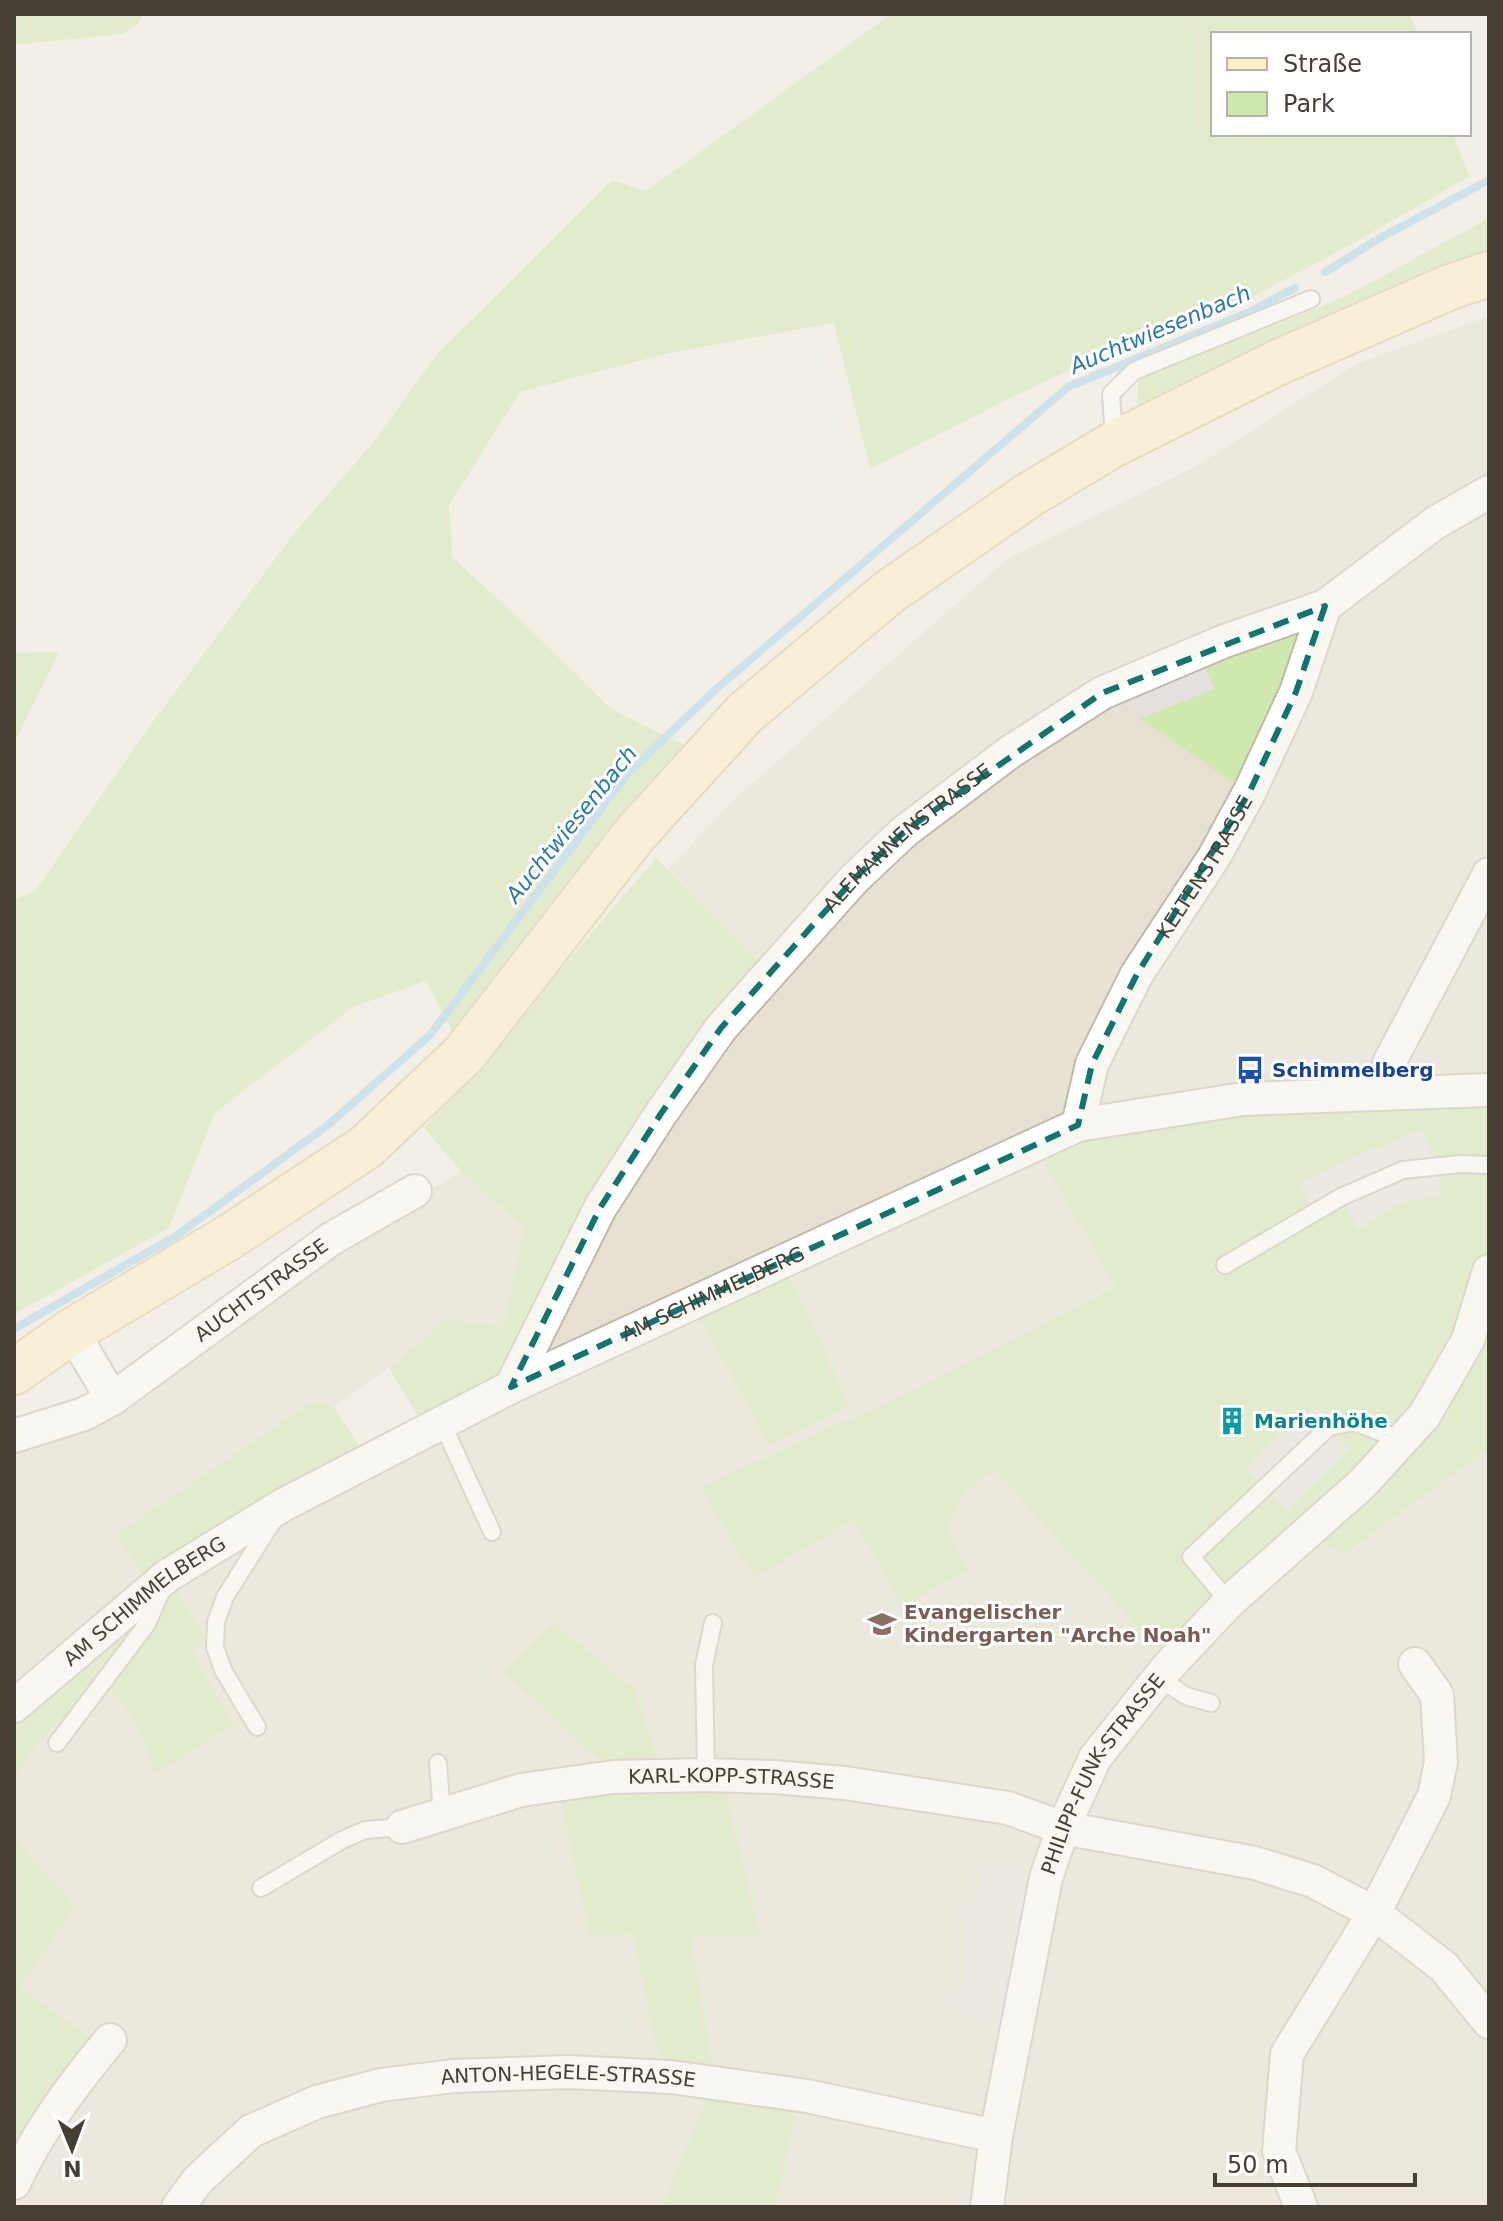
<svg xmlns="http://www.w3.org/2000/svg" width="1503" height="2221" font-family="'DejaVu Sans',sans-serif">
	<rect width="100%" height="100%" fill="#f3efe6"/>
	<path fill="#e7e1d4" d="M1489,316V1086L1036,1149L1115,1285L920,1388L1167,1659L1309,1537L1345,1555L1489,1449V2207H14V1435L179,1345L461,1171L524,1228L503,1327L446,1319L389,1368L334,1407L314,1401L148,1583L506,1384L762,964L668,869L738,796L1007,559L1198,465L1356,364Z"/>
	<path fill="#cfe8ad" d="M14,14H142L139,23L122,34L14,45Z
		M891,14H1410L1417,34H1213V134H1453L1469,177L1332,255L1225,311L1153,331L1012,397L870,469L834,323L669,353L520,392L449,505L452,557L524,623L610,708L706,756L464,1054L426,981L353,1007L215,1113L169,1228L14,1314V900L35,891L149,727L296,531L372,444L438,353L612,180L646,191Z
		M1489,218V259L1153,411L1137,403L1138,381L1158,367L1261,331L1344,297Z
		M1325,606L1249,793L1139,719L1213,689L1198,652Z
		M59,652L14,743V653Z
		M656,858L762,964L506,1384L425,1427L389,1368L446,1319L503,1327L524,1228L461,1171L424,1128Z
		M1489,1095V1249L1464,1339L1419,1413L1167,1659L994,1470L966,1491L946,1527L967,1571L909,1602H901L853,1520L754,1578L700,1487L919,1388L1115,1286L1036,1149L1244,1103Z
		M788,1272L850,1407L768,1445L698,1312Z
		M1489,1289V1449L1344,1555L1309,1537L1363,1489Z
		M314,1401L334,1407L366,1457L149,1583L116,1535Z
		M174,1589L206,1638L192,1654L234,1724L156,1774L133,1716L104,1685L42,1736L14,1778V1724L52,1687Z
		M553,1622L635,1690L661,1769L611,1771L503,1672Z
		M723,1783L760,1935L690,1937L713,2066L660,2064L633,1934L590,1936L558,1789Z
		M14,1838L75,1906L20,1988L91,2038L14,2147Z
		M711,2088L798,2103L775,2207H662Z"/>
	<path fill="#e4e1de" d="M1198,652L1214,689L1139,719L1124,683Z
		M1421,1130L1440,1166V1197L1403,1202L1358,1229L1341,1197L1315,1212L1298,1184L1351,1158Z
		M1320,1408L1329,1427L1349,1449L1287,1510L1246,1469L1300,1415Z
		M980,1863L1037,1875L1008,2028L976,2022L954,2002Z"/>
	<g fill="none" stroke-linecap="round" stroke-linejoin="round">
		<path stroke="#a0d2f1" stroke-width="8" d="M1325,272L1380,238L1489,180
			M14,1329L176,1236L328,1125L430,1035L627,774L714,691L1068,387L1247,313L1295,288"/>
		<defs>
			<path id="lane" d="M1114,438L1111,394L1134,371L1311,299
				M1225,1265L1341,1197L1403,1170L1460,1164L1489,1165
				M442,1423L492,1532
				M1229,1602L1191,1557L1329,1427L1354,1422L1401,1440
				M1159,1678L1186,1696L1211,1703
				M257,1727L223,1670L215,1647L216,1622L225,1597L274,1519
				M57,1743L147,1624L162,1589
				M438,1763L442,1815
				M706,1775L704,1665L713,1623
				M261,1888L342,1840L365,1830L402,1827"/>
			<g id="street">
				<path d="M1381,1093L1390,1061L1489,874"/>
				<path id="s1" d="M1078,1125L1092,1064L1137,974L1214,857L1249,793L1296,692L1325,606"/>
				<path d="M72,1331L112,1399"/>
				<path id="s2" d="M511,1387L600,1208L660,1115L721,1028L854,879L905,831L1010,752L1102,693L1222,642L1325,606L1435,523L1489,492"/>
				<path id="s3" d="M14,1436L84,1414L112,1399L331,1239L415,1191"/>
				<path id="s4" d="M14,1706L167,1576L283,1505L511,1387L1078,1125L1243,1099L1489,1090"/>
				<path id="s5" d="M402,1827L521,1790L613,1777L706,1775L774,1777L845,1783L1008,1808L1063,1828L1255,1863L1313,1881L1374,1913L1444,1967L1489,2022"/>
				<path d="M14,2183C38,2131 73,2084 110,2040"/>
				<path id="s6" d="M178,2207L198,2180L251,2131L317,2102L381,2085L454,2076L568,2072L671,2077L807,2096L996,2136"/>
				<path id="s7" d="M987,2207L996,2136L1046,1878L1063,1828L1095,1758L1166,1669L1229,1602L1362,1484L1424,1416L1468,1340L1489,1271"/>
				<path d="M1301,2207L1279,2151L1287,2054L1374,1913L1434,1796L1441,1762L1437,1695L1415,1664"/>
			</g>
			<path id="secondary" d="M14,1372L72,1331L231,1236L366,1147L464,1054L635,834L745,713L889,592L1029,495L1114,444L1279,362L1450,287L1489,274"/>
		</defs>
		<use href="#lane" stroke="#c2b9ab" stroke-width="20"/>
		<use href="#street" stroke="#c2b9ab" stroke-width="36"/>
		<use href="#secondary" stroke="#d7c496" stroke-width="48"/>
		<use href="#lane" stroke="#fff" stroke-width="16"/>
		<use href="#street" stroke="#fff" stroke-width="32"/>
		<use href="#secondary" stroke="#fff0c4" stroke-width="44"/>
	</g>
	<path d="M0 0H1503V2221H0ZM1325,606L1296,692L1249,793L1137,974L1092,1064L1078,1125L511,1387L600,1208L660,1115L721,1028L854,879L905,831L1102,693Z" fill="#f3efe6" fill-opacity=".55" fill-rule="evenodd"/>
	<path fill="none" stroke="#0f766e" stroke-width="6" stroke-dasharray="16 10" stroke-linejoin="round" d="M1325,606L1296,692L1249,793L1137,974L1092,1064L1078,1125L511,1387L600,1208L660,1115L721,1028L854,879L905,831L1102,693Z"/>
	<defs>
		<symbol id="bus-bare" viewBox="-9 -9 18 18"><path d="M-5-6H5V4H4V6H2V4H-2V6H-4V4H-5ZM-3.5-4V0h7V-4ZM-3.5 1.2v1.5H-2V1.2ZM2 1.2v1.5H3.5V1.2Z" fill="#1a4fb4" stroke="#fff" stroke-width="2.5" paint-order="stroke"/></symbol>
		<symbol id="building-bare" viewBox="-9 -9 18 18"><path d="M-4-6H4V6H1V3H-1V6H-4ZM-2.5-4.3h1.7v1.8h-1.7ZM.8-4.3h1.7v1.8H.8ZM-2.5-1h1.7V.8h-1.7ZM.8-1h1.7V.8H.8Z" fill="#0f9aa8" stroke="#fff" stroke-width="2.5" paint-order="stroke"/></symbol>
		<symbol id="school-bare" viewBox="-9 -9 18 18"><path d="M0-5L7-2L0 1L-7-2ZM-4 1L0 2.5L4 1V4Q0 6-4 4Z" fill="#8d6e63" stroke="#fff" stroke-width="2.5" paint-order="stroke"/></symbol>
	</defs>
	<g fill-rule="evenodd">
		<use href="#bus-bare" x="1230" y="1050" width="40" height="40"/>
		<use href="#building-bare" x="1212" y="1401" width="40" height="40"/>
		<use href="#school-bare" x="862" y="1604" width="40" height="40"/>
	</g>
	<g text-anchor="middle" stroke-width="6" stroke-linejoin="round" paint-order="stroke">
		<g font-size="20" fill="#463f35" stroke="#fff">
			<text dy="7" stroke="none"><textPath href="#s2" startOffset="684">ALEMANNENSTRASSE</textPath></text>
			<text dy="7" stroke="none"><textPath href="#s1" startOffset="290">KELTENSTRASSE</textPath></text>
			<text dy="7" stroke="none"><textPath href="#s3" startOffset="290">AUCHTSTRASSE</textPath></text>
			<text dy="7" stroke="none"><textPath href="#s4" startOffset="816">AM SCHIMMELBERG</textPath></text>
			<text dy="7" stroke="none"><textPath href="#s4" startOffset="168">AM SCHIMMELBERG</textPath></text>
			<text dy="7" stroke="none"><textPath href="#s7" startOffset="454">PHILIPP-FUNK-STRASSE</textPath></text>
			<text dy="7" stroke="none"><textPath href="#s5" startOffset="336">KARL-KOPP-STRASSE</textPath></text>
			<text dy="7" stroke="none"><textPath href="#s6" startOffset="432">ANTON-HEGELE-STRASSE</textPath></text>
		</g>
		<g font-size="20" font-weight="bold" fill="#164399" stroke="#fff" text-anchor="start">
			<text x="1272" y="1077">Schimmelberg</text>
		</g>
		<g font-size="20" font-weight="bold" fill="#0d838f" stroke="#fff" text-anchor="start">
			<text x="1254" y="1428">Marienhöhe</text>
		</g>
		<g font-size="20" font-weight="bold" fill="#785e54" stroke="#fff" text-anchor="start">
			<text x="904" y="1619">Evangelischer<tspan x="904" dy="23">Kindergarten "Arche Noah"</tspan></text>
		</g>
		<g font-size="22" font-style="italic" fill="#2b78ac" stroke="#fff">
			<text transform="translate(1160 329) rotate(-23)" y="8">Auchtwiesenbach</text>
			<text transform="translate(571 824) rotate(-51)" y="8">Auchtwiesenbach</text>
		</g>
	</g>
	<rect width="1503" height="2221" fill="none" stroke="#463f35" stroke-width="32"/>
	<rect x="1211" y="32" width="260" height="104" fill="#ffffff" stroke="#b5b2ae" stroke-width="2"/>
	<rect x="1227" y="58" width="40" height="12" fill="#fff0c4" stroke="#b5b2ae" stroke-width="2"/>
	<text x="1283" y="72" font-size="24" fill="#463f35">Straße</text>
	<rect x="1227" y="92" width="40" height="24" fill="#cfe8ad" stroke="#b5b2ae" stroke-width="2"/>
	<text x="1283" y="112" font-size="24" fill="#463f35">Park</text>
	<g transform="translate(72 2149) rotate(179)" stroke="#ffffff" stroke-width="6" paint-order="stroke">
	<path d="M0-6L14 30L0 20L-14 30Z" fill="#463f35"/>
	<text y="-12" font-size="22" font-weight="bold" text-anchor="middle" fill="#463f35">N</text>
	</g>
	<path d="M1215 2173v12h200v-12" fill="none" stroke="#463f35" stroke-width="4"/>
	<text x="1227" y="2173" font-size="24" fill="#463f35" stroke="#ffffff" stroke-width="6" paint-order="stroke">50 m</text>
</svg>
